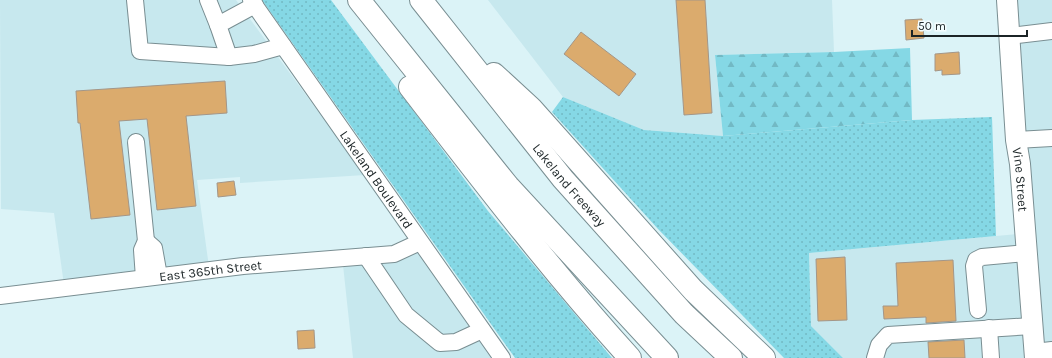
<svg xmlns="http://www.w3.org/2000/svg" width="1052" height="358" font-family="Karla,sans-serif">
	<defs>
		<pattern id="grass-dots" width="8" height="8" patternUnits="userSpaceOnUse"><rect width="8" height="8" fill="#85d8e5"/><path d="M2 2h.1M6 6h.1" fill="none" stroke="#72b9c4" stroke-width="1.8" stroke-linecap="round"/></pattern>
		<pattern id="forest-firs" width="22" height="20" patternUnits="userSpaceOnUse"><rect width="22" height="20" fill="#85d8e5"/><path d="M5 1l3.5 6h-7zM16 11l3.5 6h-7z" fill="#72b9c4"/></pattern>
	</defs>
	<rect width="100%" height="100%" fill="#dbf3f7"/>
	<path fill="#c7e8ee" d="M0,0H236L365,175L240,183V177L197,180L209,267L64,285L54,213L1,209Z
		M488,0H832L834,52L715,55L723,136L644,130L563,97Z
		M1011,0H1052V27L1014,32Z
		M1052,35V358H1040L1015,39Z
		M1018,234L1027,358H843L811,326L809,253Z
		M418,249L494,358H353L343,265Z"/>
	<path fill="url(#grass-dots)" d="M262,0H331L488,211L612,358H515Z
		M563,97L644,130L723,136L912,120L992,117L996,236L809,253L811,326L843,358H784L658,229L552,112Z"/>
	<path fill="url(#forest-firs)" d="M910,48L912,120L723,136L715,55L834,52Z"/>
	<path fill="#dbab6d" stroke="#a39688" d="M676,0H705L712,113L684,115Z
		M922,19L924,38L906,40L905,20Z
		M581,32L636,74L619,96L564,54Z
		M959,52L960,74L942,75V70L935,71V54Z
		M225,81L227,113L186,116L196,206L157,210L147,119L119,121L130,215L91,219L80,123H78L76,91Z
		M234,181L236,195L218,197L217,183Z
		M845,257L847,320L818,321L816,259Z
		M953,260L956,321L926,323V317L884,319L883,306H898L896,263Z
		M314,330L315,348L298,349L297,331Z
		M964,340L965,358H929L928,342Z"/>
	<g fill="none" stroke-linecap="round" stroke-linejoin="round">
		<defs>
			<g id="minor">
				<path d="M135,0L140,51L229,57L254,54L283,46"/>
				<path d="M208,0L218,25"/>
				<path id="s1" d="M251,0L502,358"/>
				<path d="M1009,36L1052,31"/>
				<path d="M229,57L218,25L255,5"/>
				<path d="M1016,140L1052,138"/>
				<path d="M136,142L146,241"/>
				<path d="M366,256L406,315L440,343L456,342L482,330"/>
				<path d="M144,278L142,250L146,241L154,248L159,276"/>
				<path id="s2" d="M0,296L243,266L394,254L420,242"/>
				<path d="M978,310L974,266L976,260L982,257L1026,253"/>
				<path d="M989,328L991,358"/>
				<path d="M1034,352L1052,350"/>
				<path d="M875,358L879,345L888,335L1032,326"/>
			</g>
			<g id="major">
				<path id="s3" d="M1007,0L1016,140L1020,164L1035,358"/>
			</g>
			<g id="highway">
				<path d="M359,0L508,186L667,358"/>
				<path id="s4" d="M421,0L563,179L684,314L731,358"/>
				<path d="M494,74L531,108L693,290L764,358"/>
				<path d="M410,87C481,179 552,272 630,358"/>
			</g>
		</defs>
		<use href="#minor" stroke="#798e92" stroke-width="18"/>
		<use href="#major" stroke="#798e92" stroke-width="22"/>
		<use href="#highway" stroke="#798e92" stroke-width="24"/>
		<use href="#minor" stroke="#fff" stroke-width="16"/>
		<use href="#major" stroke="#fff" stroke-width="20"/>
		<use href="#highway" stroke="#fff" stroke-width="22"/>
	</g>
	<g text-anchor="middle" stroke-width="3" stroke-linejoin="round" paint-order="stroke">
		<g font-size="13" fill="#1b2426" stroke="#f4fdff">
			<text dy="5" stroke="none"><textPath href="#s1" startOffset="219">Lakeland Boulevard</textPath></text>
			<text dy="5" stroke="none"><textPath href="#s3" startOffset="180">Vine Street</textPath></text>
			<text dy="5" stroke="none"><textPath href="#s4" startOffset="237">Lakeland Freeway</textPath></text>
			<text dy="5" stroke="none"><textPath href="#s2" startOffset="212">East 365th Street</textPath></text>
		</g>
	</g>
	<path d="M912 30v6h115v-6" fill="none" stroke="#1b2426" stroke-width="2"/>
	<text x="918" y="30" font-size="12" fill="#1b2426" stroke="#f4fdff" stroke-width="3" paint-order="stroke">50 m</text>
</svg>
